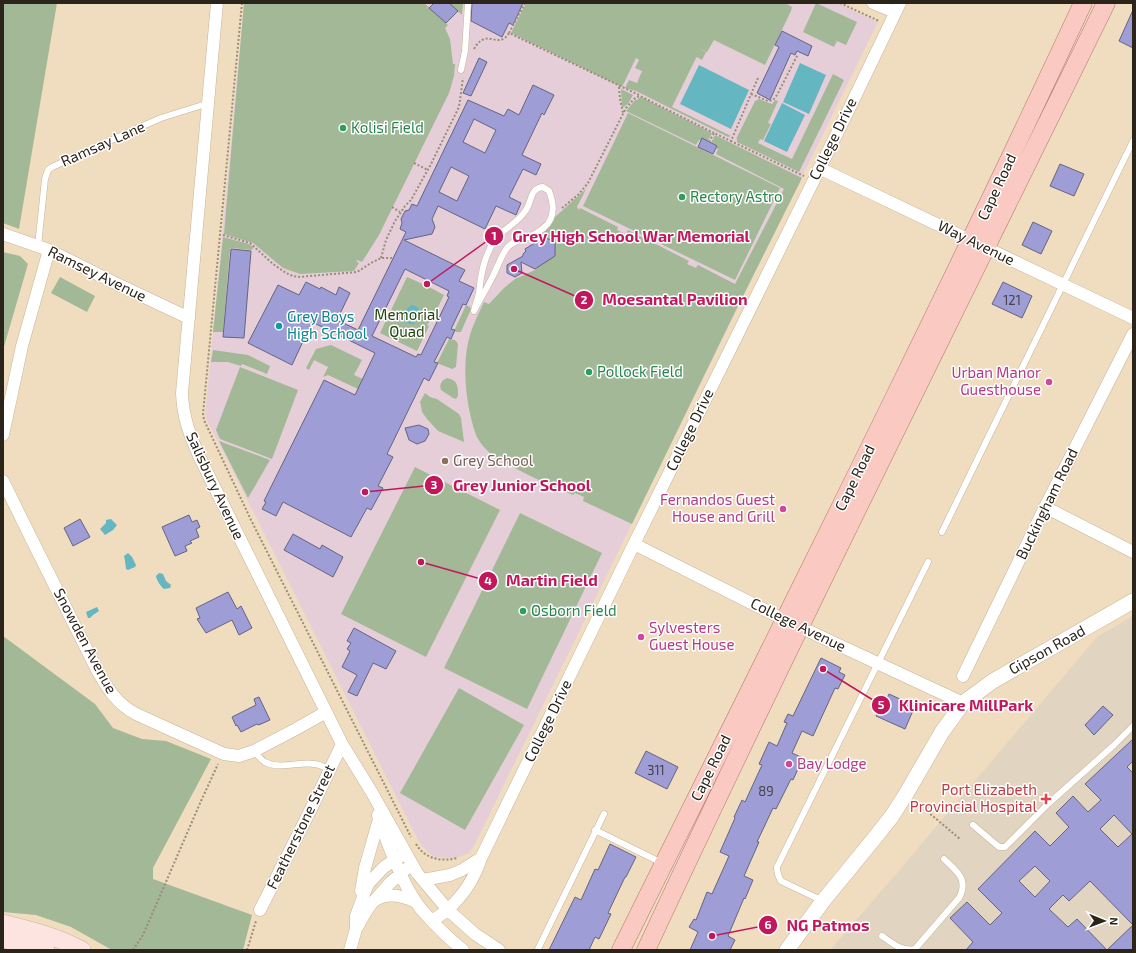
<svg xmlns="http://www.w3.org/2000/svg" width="1136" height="953" font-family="'Exo 2',sans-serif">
	<rect width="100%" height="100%" fill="#f0ddc0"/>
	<path fill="#e6ced9" d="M244,3H838L878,22L474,846L469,853L456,858H449L435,857L429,853L420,844L205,416Z"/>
	<path fill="#e1d4c0" d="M1133,616V950H830L896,874L1097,637Z"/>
	<path fill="#a2b897" d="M3,3H57L19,229L3,223Z
		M244,3H424L448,25L445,28L450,39L453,64H455L454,76L449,93L379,235L362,262L357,260L356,261L359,263L354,271L300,274L283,268L253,243L224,234Z
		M449,3H463L462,15Z
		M526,3H785L792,7L791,11L765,65L714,40L707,52L696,47L706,52L702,60L697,57L696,58L672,107L731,136L728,137L636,91L625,88L629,80L637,83L642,71L635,68L639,60L636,58L622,87L511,33Z
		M816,3L857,22L846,45L837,41L834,47L803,32Z
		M833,74L844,80L799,172L737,142V139H736L755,101L759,99L772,104L775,100L778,101L768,123L771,124L763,140L760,139L758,143L792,159Z
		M621,89L633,95L628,104L622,108Z
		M641,97L712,133L708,141L702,138L701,141L699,140L696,145L626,111L635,100H637L639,98Z
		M628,113L780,188L735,280L583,206Z
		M715,135L802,178L734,314L632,524L583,501L584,497L575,493L573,495C550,485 526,475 504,462C500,460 495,458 491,454C486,450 479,442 476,435C466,407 461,364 470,335C473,324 479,313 484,302L489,304L504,288L515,279L535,270L536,269L555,251V242L546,238L542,240L538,236L548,229L555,217L586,189L577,207L579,210L580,208L618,227L617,230L626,234L628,230L689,261L687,264L696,268L698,265L735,284L784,189L716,154L718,149L716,148L717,146L711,143Z
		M223,237L249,244L253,247L252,250L231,248L230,249L223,332H213Z
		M3,252L20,256L28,264L3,350Z
		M60,277L95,296L87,312L51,293Z
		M407,277L425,285L426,287L427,286L444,295L431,321H430L427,325L429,326L417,351L380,333Z
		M466,305L470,307L471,309L461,332H457L454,331Z
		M449,339L455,340L458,344L456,367L452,369L437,363Z
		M331,345L362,360L354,375L363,379L358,389L328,375L323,377L328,367L314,360L309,370L306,368L316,349Z
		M213,350L248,355L270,366L267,374L242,364L241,366L228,362H211Z
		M240,367L298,390L272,459L220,439L216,430Z
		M447,378C458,380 458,386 458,396L456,399L453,398L441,390C439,384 442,380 447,378Z
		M425,393L430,397L437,399L459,414L461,418L464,442L438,431L427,419L422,412L421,406L420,402Z
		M219,441L270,460L248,498Z
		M415,467L500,510L426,657L341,614Z
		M520,513L602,553L527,709L444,668Z
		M3,636L95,704L113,728L142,739L166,741L211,759L153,868V879L252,915L243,950H112L71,927L36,915L3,912Z
		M459,688L524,725L465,830L400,793Z"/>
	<path fill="#64b6c1" d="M800,63L826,75L809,114L783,102Z
		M699,65L749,90L731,129L680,104Z
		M782,103L805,115L787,152L764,141Z
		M411,305L416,306L420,310L417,319L413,324C408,324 407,323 403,319L405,311Z
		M111,519L117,525L113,530L105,535L100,529L106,523V520Z
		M128,553L132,557L136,565L135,567L128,570L126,569L125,561L124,556Z
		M159,573L163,574L166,581L171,585L170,588L164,589C161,587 156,579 156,576Z
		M97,607L99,611L93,615L90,618H88L86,612Z"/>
	<path fill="#9e9dd6" stroke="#646480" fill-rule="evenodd" d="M434,3H449L458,11L446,23L429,8Z
		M472,3H523L513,25L509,23L502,37L471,21Z
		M1133,10V48L1119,41Z
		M782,31L812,46L808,56L797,51L795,55L791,53L770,100L757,93L779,47L775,45Z
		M479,58L487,62L471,96L463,93Z
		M533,85L554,95L544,115L542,113L522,155L541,164L536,175L523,169L509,197L521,203L516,215L496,206L485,229L438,206L432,219L435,227L432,234L404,240L465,270L459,281L474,288L466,305L463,304L451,329L455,330L451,339L447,337L434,362L438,363L429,381L424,378L387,454L393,457L378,486L383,488L371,510L367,508L351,537L283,502L276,516L262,509L266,502L264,501L324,380L355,395L375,353L312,322L292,365L248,343L278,285L299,295L306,282L320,289L321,287L336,295L339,287L350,293L337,320L358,330L406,232L400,229L402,223L401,219L405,211L409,210L412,204L417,206L468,100L504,116L508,109L519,115ZM474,119L496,130L485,153L463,142ZM451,167L469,176L457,201L439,192ZM405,269L449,291L447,296L449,297L421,355L418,354L416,357L372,336Z
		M702,138L717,146L713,154L698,147Z
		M1060,164L1084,174L1074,196L1050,186Z
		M1033,222L1052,231L1041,254L1022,245Z
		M546,238L555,242V256L535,269L521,262L522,273L515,277L507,273V265L523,256V254L526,251L525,249L541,239L542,240Z
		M231,249L251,251L244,338L223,337Z
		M1003,282L1032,296L1022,318L992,304Z
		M419,425L428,429L429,434L425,441L417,444L409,440L405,428Z
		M189,515L192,522L197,520L200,527L196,529L199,537L190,541L192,543L185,546L187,551L175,556L162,527Z
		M80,519L90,537L73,546L64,528Z
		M293,534L320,549L322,545L343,557L333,577L284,550Z
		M228,592L237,609L241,606L252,628L239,635L232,620L206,633L197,619L200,618L196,608Z
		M354,628L396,651L386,669L373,663L357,696L348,692L357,675L342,667L350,651L347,649L351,643L347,641Z
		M821,658L841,668L839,672L845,675L838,689L835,688L813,736L802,731L792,753L803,758L793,780L791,779L776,809L773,808L757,842H759L744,876L753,880L745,899L744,898L728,936L735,940L730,950H690L698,932L689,927L694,919L696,920L707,892L712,894L729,856L720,852L735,818L734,817L742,800L745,802L762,765L759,764L769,742L777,746L787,723L784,722L788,714L793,716Z
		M889,694L915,706L905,729L876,716L881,703L884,704Z
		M259,697L270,720L261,724L258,725L257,724L241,732L237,725L236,726L232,717L256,705L254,699Z
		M1103,706L1113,715L1094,735L1085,725Z
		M1133,739V761L1127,767L1133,773V950H966L973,942L950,918L967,902L990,925L1002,913L978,889L1035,831L1050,846L1069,827L1056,813L1073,796L1088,812L1101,800L1085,784ZM1114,815L1132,834L1118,847L1100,829ZM1035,866L1050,881L1035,897L1019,881ZM1090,881L1133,925L1107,950L1077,919L1068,927L1049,909L1063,895L1069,901Z
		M646,751L678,767L667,789L635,773Z
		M610,844L636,857L626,877H625L608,913L611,914L599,939L595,937L589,950H549L575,897L581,900L595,869L598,870Z"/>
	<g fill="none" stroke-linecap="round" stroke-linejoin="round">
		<defs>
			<path id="service" d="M461,70L465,51L468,3
				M543,187L549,191C558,214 551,228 528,237C520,240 513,241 507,248C502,254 497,268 493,276C487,288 480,299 474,311C475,305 478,299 479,293C481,274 484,256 495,240C504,228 518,223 526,210C532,201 530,188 543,187Z
				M38,246L45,179L48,170L52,167L136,129L161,118L209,103
				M942,532L1133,141
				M254,751C258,755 261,760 265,762C280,770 300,761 315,764C321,765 325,767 330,770
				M973,825L999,847H1005L1048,804L1113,746L1133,726
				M595,830L662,863
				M823,901L781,881C778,876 777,873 777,867L928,562
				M882,936C892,943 902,952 915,949L959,898C969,879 957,872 944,859
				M538,949L604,814"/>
			<path id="minor" d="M217,3L182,393C183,418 190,436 200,458L342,744L371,791L417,873L448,910L475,934L499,950
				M873,3L895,12
				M819,168L1133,318
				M3,234L49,250L117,284L189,318
				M3,435L22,346L49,250
				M3,481L34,544L97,670C108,689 116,703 136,714L224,754L239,756L254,751L296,729L326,712
				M1045,507L1133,552
				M634,544L785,620L963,703
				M963,676L1045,507L1133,334
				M378,815C380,825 385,834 388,844C397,866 406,890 421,909C434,924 448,938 463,950
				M423,880L450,875L462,870L481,858
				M361,891L365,868L379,819
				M374,901L390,883L406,869
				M260,910L313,805L342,744
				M432,921C437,917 443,914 447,910C463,896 475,877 481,858L634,544L851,105L900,3
				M358,926C361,920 369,906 373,902C386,891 403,896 416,902
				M350,950L356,929V916L364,894L368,884L384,867L401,856"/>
			<path id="tertiary" d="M787,950L823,901L873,840L892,816L906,794L942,732L963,703L993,681L1133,601"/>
			<path id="secondary" d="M3,923C31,930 56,936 82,950
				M3,939L46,950"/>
			<path id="primary" d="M621,950C777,635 935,321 1083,3
				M646,950C794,632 952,318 1106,3"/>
		</defs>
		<use href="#service" stroke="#c6b498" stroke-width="7"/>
		<use href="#minor" stroke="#c6b498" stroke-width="13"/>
		<use href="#tertiary" stroke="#c6b498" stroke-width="16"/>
		<use href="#secondary" stroke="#c6b498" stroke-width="18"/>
		<use href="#primary" stroke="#b0786d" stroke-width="19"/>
		<path stroke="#9a8c78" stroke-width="2" stroke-dasharray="2 2" stroke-linecap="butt" d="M242,3L203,414L204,420L251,520L411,837
			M525,3L509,33L639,95
			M840,3L879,21
			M474,49C487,26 498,51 509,33
			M758,78L731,141L804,176
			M619,87L620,99L623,113
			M751,94L768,101L773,100L777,95L798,54
			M709,142L714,133L731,141
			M414,163L428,170
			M392,207L400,212
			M562,208L579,194L588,183L626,108C631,103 633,98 640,96L714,133
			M223,235L250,243L273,264L286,273L293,276L298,277L357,272L371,263L381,258H392
			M381,258L386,240L395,221L405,206L411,200L416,191L430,166L459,107L463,78
			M915,801L960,839
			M416,844C425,859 441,862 457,858
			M133,950L143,935L201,801L218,764
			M247,950L256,921"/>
		<use href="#service" stroke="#fff" stroke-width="6"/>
		<use href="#minor" stroke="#fff" stroke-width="12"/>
		<use href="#tertiary" stroke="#fff" stroke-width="15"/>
		<use href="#secondary" stroke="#fde4e1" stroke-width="17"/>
		<use href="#primary" stroke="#fac9c2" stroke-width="18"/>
	</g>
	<g fill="#2e9e5b" stroke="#fff" stroke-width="1.5">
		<circle cx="343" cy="128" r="4"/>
		<circle cx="682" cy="197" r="4"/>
		<circle cx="589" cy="372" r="4"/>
		<circle cx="523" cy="611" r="4"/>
	</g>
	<circle fill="#0f9aa8" stroke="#fff" stroke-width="1.5" cx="279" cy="326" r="4"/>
	<g fill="#d1479c" stroke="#fff" stroke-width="1.5">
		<circle cx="1049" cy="382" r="4"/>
		<circle cx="783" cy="509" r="4"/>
		<circle cx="641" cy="637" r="4"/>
		<circle cx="789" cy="764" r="4"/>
	</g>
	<circle fill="#8d6e63" stroke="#fff" stroke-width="1.5" cx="445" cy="461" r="4"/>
	<path fill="#e0444e" stroke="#fff" stroke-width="1.5" d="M1044 793h4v4h4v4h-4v4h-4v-4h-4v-4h4z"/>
	<g text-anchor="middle" stroke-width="3" stroke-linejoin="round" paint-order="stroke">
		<g font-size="13" fill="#484249">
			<text x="1012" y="305">121</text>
			<text x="656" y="775">311</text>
			<text x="766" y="796">89</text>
		</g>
		<g font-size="15" fill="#27864d" stroke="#fff" text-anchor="start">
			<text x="351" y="133">Kolisi Field</text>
			<text x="690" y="202">Rectory Astro</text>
			<text x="597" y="377">Pollock Field</text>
			<text x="531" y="616">Osborn Field</text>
		</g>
		<g font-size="15" fill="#2b241a" stroke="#fff">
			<text transform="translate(833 139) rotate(-64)" y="5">College Drive</text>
			<text transform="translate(103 144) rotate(-24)" y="5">Ramsay Lane</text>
			<text transform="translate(997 187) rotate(-65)" y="5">Cape Road</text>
			<text transform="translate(976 243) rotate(26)" y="5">Way Avenue</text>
			<text transform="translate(97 274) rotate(26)" y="5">Ramsey Avenue</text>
			<text transform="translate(690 430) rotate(-64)" y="5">College Drive</text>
			<text transform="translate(855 478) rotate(-64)" y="5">Cape Road</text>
			<text transform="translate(215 486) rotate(65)" y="5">Salisbury Avenue</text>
			<text transform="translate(1047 504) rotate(-64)" y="5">Buckingham Road</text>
			<text transform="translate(798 625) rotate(26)" y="5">College Avenue</text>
			<text transform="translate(85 641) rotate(62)" y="5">Snowden Avenue</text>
			<text transform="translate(1047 650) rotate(-29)" y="5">Gipson Road</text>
			<text transform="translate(548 721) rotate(-64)" y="5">College Drive</text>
			<text transform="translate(711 768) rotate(-64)" y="5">Cape Road</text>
			<text transform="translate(301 827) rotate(-64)" y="5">Featherstone Street</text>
		</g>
		<g font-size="15" fill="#23430c" stroke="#fff">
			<text x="407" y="320">Memorial<tspan x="407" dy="17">Quad</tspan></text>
		</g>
		<g font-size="15" fill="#0d838f" stroke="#fff" text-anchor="start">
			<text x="287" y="322">Grey Boys<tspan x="287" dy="17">High School</tspan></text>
		</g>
		<g font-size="15" fill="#b23c85" stroke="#fff" text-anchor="end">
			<text x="1041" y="378">Urban Manor<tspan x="1041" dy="17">Guesthouse</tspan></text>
			<text x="775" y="505">Fernandos Guest<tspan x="775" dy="17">House and Grill</tspan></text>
			<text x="649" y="633" text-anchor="start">Sylvesters<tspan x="649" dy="17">Guest House</tspan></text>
			<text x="797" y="769" text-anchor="start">Bay Lodge</text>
		</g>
		<g font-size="15" fill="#785e54" stroke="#fff" text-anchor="start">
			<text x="453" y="466">Grey School</text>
		</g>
		<g font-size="15" fill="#be3a42" stroke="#fff" text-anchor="end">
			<text x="1037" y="795">Port Elizabeth<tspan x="1037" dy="17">Provincial Hospital</tspan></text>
		</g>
	</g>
	<path fill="none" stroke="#c2185b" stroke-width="1.5" d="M427 284L494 236M514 269L584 300M365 492L434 485M421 562L488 581M823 669L881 705M712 936L768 925"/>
	<g fill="#c2185b" stroke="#fff" stroke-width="1.5">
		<circle cx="427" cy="284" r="4"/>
		<circle cx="514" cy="269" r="4"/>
		<circle cx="365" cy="492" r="4"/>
		<circle cx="421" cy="562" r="4"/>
		<circle cx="823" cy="669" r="4"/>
		<circle cx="712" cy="936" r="4"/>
		<circle cx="494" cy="236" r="10"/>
		<circle cx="584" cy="300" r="10"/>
		<circle cx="434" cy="485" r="10"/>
		<circle cx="488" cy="581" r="10"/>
		<circle cx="881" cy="705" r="10"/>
		<circle cx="768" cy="925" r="10"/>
	</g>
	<g font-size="12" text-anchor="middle" font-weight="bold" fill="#fff">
		<text x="494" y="240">1</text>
		<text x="584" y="304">2</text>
		<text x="434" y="489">3</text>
		<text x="488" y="585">4</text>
		<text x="881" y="709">5</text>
		<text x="768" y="929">6</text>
	</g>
	<g font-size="16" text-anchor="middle" font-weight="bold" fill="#c2185b" stroke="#fff" stroke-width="3" stroke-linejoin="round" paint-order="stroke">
		<text x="631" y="242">Grey High School War Memorial</text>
		<text x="675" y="305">Moesantal Pavilion</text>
		<text x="522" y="491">Grey Junior School</text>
		<text x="552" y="586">Martin Field</text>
		<text x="966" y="711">Klinicare MillPark</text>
		<text x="828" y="931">NG Patmos</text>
	</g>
	<rect width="1136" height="953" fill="none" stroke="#2b241a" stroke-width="8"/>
	<g transform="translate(1104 921) rotate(91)" stroke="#ffffff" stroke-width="3" paint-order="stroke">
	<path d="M0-3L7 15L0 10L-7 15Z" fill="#2b241a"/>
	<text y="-6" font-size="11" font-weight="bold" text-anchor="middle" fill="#2b241a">N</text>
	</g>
</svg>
